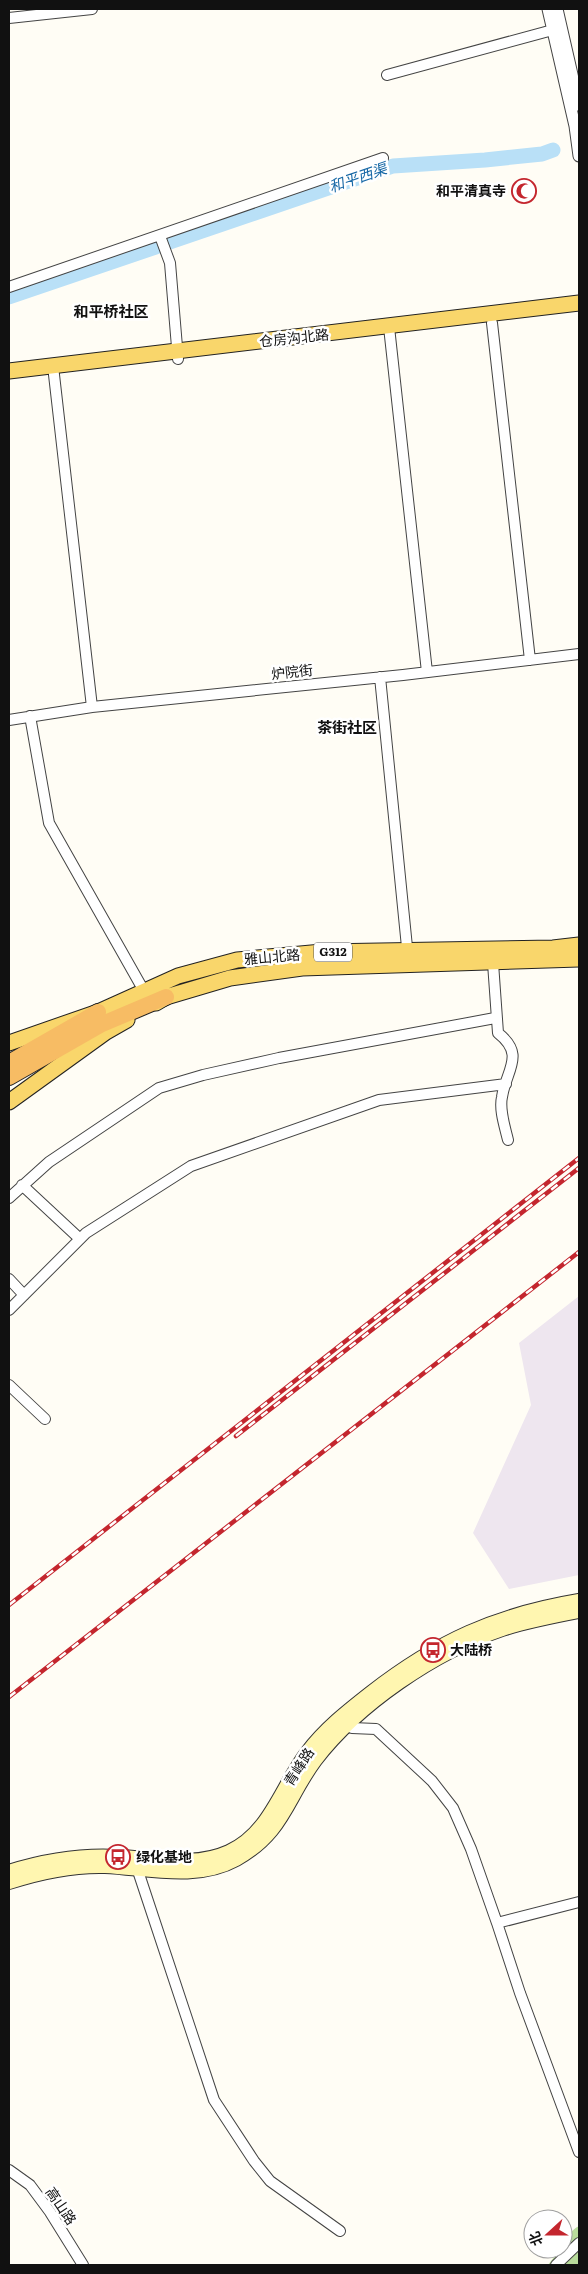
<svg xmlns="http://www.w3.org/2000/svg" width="588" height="2274" font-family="Literata,'Noto Sans SC',serif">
	<rect width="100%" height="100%" fill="#fffdf5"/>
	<path fill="#eee6ef" d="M579,1296V1575L509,1589L473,1533L531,1405L519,1343Z"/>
	<path fill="#b9dc9c" d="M579,2226V2265H548L560,2249H563C563,2241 572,2229 579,2226Z"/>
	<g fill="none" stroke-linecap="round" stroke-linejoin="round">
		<path stroke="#b9e0f7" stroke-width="15" d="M170,242L393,166L485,160L542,154L553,150
			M9,297L156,247"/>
		<defs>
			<path id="minor" d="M9,18L92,9
				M387,75L560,28
				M160,236L170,263L178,359
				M9,287L383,158
				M492,323L530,660
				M389,327L427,672
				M53,366L92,707
				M380,677L408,957
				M30,716L49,823L144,991
				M9,720L92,707L403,675L579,654
				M493,963L498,1033C526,1055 506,1070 502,1097C499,1110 505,1127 508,1140
				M22,1185L80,1239
				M9,1198L49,1162L159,1088L203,1075L279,1058L495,1018
				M9,1279L24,1295
				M9,1310L86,1233L191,1166L379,1100L506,1084
				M9,1385L45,1419
				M345,1719L352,1728L376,1729L432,1781L453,1808L471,1849L497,1923L579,1902
				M137,1868L214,2100L254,2161L270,2181L340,2231
				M497,1923L520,1993L579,2152
				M9,2170L30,2185L50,2212L83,2265
				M556,2265L579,2243"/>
			<path id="tertiary" d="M548,9L575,126L579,156
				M557,9L579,105"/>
			<path id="secondary" d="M9,1872C44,1861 80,1855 117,1857C154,1858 194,1868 229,1852C270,1834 282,1786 307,1753C325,1729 348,1711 371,1693C438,1641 496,1615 579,1601
				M9,1882C40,1872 72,1865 105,1866C148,1868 196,1881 236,1859C283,1833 286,1799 315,1760C358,1704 434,1652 502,1629C527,1621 553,1616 579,1611"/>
			<path id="primary" d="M9,371L579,303
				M156,1003L166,997L230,978L302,968L579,959
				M9,1043L98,1012L178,976L237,960L322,952L553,948L579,945
				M9,1102L106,1032L127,1020"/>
			<path id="trunk" d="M9,1063L98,1012
				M9,1077L100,1025L166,997"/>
		</defs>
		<use href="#minor" stroke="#444" stroke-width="12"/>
		<use href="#tertiary" stroke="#444" stroke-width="13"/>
		<use href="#secondary" stroke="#333" stroke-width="16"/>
		<use href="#primary" stroke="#222" stroke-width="17"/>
		<use href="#trunk" stroke="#222" stroke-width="18"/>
		<use href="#minor" stroke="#fff" stroke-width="10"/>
		<use href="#tertiary" stroke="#fff" stroke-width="11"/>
		<use href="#secondary" stroke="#fff6b0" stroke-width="14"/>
		<use href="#primary" stroke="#f9d66b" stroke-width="15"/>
		<use href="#trunk" stroke="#f7bc64" stroke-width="16"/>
		<defs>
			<path id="rail" d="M236,1436L579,1168
				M9,1605L579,1158
				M9,1697L579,1252"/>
		</defs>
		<use href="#rail" stroke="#c4262e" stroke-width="4.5"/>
		<use href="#rail" stroke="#fff" stroke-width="2.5" stroke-dasharray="8" stroke-linecap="butt"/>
	</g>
	<defs>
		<symbol id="mosque-ring" viewBox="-11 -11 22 22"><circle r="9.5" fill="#fff" stroke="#c4262e" stroke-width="1.5"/><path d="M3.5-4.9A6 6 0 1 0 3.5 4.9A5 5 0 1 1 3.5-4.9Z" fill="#c4262e"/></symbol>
		<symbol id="bus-ring" viewBox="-11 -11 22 22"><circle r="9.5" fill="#fff" stroke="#c4262e" stroke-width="1.5"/><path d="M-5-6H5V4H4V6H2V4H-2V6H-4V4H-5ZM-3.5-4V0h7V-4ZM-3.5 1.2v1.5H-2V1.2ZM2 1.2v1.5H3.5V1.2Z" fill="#c4262e"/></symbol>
	</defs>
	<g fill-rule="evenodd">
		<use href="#mosque-ring" x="510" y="177" width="28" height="28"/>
		<use href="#bus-ring" x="419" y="1636" width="28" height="28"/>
		<use href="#bus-ring" x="104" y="1843" width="28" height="28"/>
	</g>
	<g text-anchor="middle" stroke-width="5" stroke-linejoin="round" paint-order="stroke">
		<rect fill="#fff" stroke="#585858" stroke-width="1" x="314" y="942.5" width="38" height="19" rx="4"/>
		<g font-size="12" font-weight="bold" fill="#111">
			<text x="333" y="956">G312</text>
		</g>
		<g font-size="14" font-weight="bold" fill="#111" stroke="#fff" text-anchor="start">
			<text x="506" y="196" text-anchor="end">和平清真寺</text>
			<text x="450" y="1655">大陆桥</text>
			<text x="136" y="1862">绿化基地</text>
		</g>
		<g font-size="14" fill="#111" stroke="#fff">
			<text transform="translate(294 338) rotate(-6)" y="5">仓房沟北路</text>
			<text transform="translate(292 672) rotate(-6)" y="5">炉院街</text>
			<text transform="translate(272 957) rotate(-5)" y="5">雅山北路</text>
			<text transform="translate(299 1767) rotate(-57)" y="5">青峰路</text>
			<text transform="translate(61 2206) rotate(56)" y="5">高山路</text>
		</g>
		<g font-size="15" font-style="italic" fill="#1768a6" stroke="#fff">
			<text transform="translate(358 178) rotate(-19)" y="5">和平西渠</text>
		</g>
		<g font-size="15" font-weight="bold" fill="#111" stroke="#fff">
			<text x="111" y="317">和平桥社区</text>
			<text x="347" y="733">茶街社区</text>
		</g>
	</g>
	<rect width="588" height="2274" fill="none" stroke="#111111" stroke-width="20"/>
	<g transform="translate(548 2234) rotate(249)"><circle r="24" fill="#ffffff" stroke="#a0a0a0"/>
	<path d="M0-4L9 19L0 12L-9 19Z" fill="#c4262e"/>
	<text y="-8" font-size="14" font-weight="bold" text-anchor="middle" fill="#111111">北</text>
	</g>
</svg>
